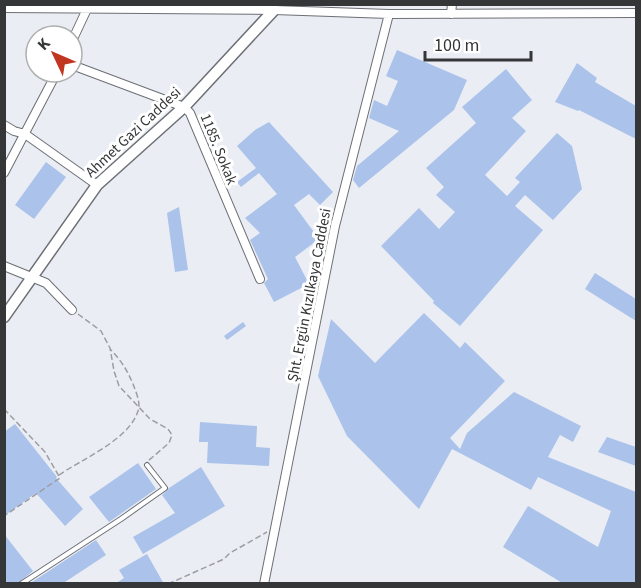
<svg xmlns="http://www.w3.org/2000/svg" width="641" height="588" font-family="'Source Sans 3',sans-serif">
	<rect width="100%" height="100%" fill="#eaedf3"/>
	<path fill="#abc2eb" d="M397,50L467,80L454,110L359,188L353,180L357,166L399,131L369,118L374,100L387,106L398,81L386,76Z
		M577,63L597,78L595,82L636,106V139L579,110L578,111L555,102Z
		M506,69L532,100L512,118L526,131L485,175L507,196L520,182L515,178L557,133L572,146L582,189L553,220L525,195L515,206L543,230L460,326L433,303L434,301L381,246L419,208L439,229L455,212L436,195L444,187L426,168L476,123L462,107Z
		M269,122L333,192L320,205L309,194L294,205L319,239L295,257L309,284L274,302L264,283L268,279L250,240L260,233L245,218L277,194L259,173L241,187L237,182L256,168L237,146L255,130Z
		M46,162L66,177L34,219L15,205Z
		M179,207L188,270L175,272L167,213Z
		M595,273L636,299V321L585,289Z
		M424,313L460,348L465,342L505,381L450,438L460,449L467,433L514,392L581,426L573,442L560,435L548,457L636,492V584H564L503,547L528,506L598,547L611,511L538,477L531,490L452,449L419,509L347,436L318,376L331,319L375,363Z
		M243,322L246,326L227,340L224,336Z
		M200,422L257,426L256,447L270,448L269,466L207,463L208,442H199Z
		M15,424L57,477L56,478L83,509L65,526L36,493L4,516V432Z
		M607,437L636,447V466L598,452Z
		M138,463L156,489L109,522L89,497Z
		M201,467L225,506L143,554L133,537L175,513L162,495L169,488Z
		M4,534L33,571L17,584H8L4,579Z
		M96,540L106,555L62,584H29Z
		M147,554L164,584H115L124,578L119,570Z"/>
	<g fill="none" stroke-linecap="round" stroke-linejoin="round">
		<defs>
			<path id="lane" d="M21,584L121,519L165,488L147,465"/>
			<path id="street" d="M4,8L274,10L389,14L636,13
				M451,14L452,4
				M72,41L87,9
				M72,65L184,107L190,113L260,279
				M4,125L14,131L25,134L97,185
				M4,173L57,72
				M4,266L46,283L72,310
				M264,584L335,226L389,14"/>
			<path id="secondary" d="M4,317L97,185L184,107L274,10"/>
		</defs>
		<use href="#lane" stroke="#6c6f74" stroke-width="6"/>
		<use href="#street" stroke="#6c6f74" stroke-width="10"/>
		<use href="#secondary" stroke="#6c6f74" stroke-width="13"/>
		<path stroke="#9c9ea2" stroke-width="1.5" stroke-dasharray="6 3" stroke-linecap="butt" d="M78,314L101,331L110,348L114,371L119,386L150,419L168,429L172,435L169,443L148,461
			M4,409L45,452L60,478L4,516
			M59,475C82,459 129,440 138,411C141,403 136,392 133,384C127,370 121,360 110,349
			M168,584L224,559L230,553L267,532"/>
		<use href="#lane" stroke="#fff" stroke-width="4"/>
		<use href="#street" stroke="#fff" stroke-width="8"/>
		<use href="#secondary" stroke="#fff" stroke-width="10"/>
	</g>
	<g text-anchor="middle" stroke-width="6" stroke-linejoin="round" paint-order="stroke">
		<g font-size="15" fill="#353638" stroke="#fff">
			<text transform="translate(133 132) rotate(-43)" y="5">Ahmet Gazi Caddesi</text>
			<text transform="translate(219 149) rotate(68)" y="5">1185. Sokak</text>
			<text transform="translate(309 295) rotate(-79)" y="5">Şht. Ergün Kızılkaya Caddesi</text>
		</g>
	</g>
	<rect width="641" height="588" fill="none" stroke="#353638" stroke-width="12"/>
	<g transform="translate(54 54) rotate(314)"><circle r="28" fill="#ffffff" stroke="#aeafaf" stroke-width="1.5"/>
	<path d="M0-4.5L10 22L0 15L-10 22Z" fill="#c13620"/>
	<text y="-9" font-size="16" font-weight="bold" text-anchor="middle" fill="#353638">K</text>
	</g>
	<path d="M425 51v9h106v-9" fill="none" stroke="#353638" stroke-width="3"/>
	<text x="434" y="51" font-size="18" fill="#353638" stroke="#ffffff" stroke-width="4.5" paint-order="stroke">100 m</text>
</svg>
